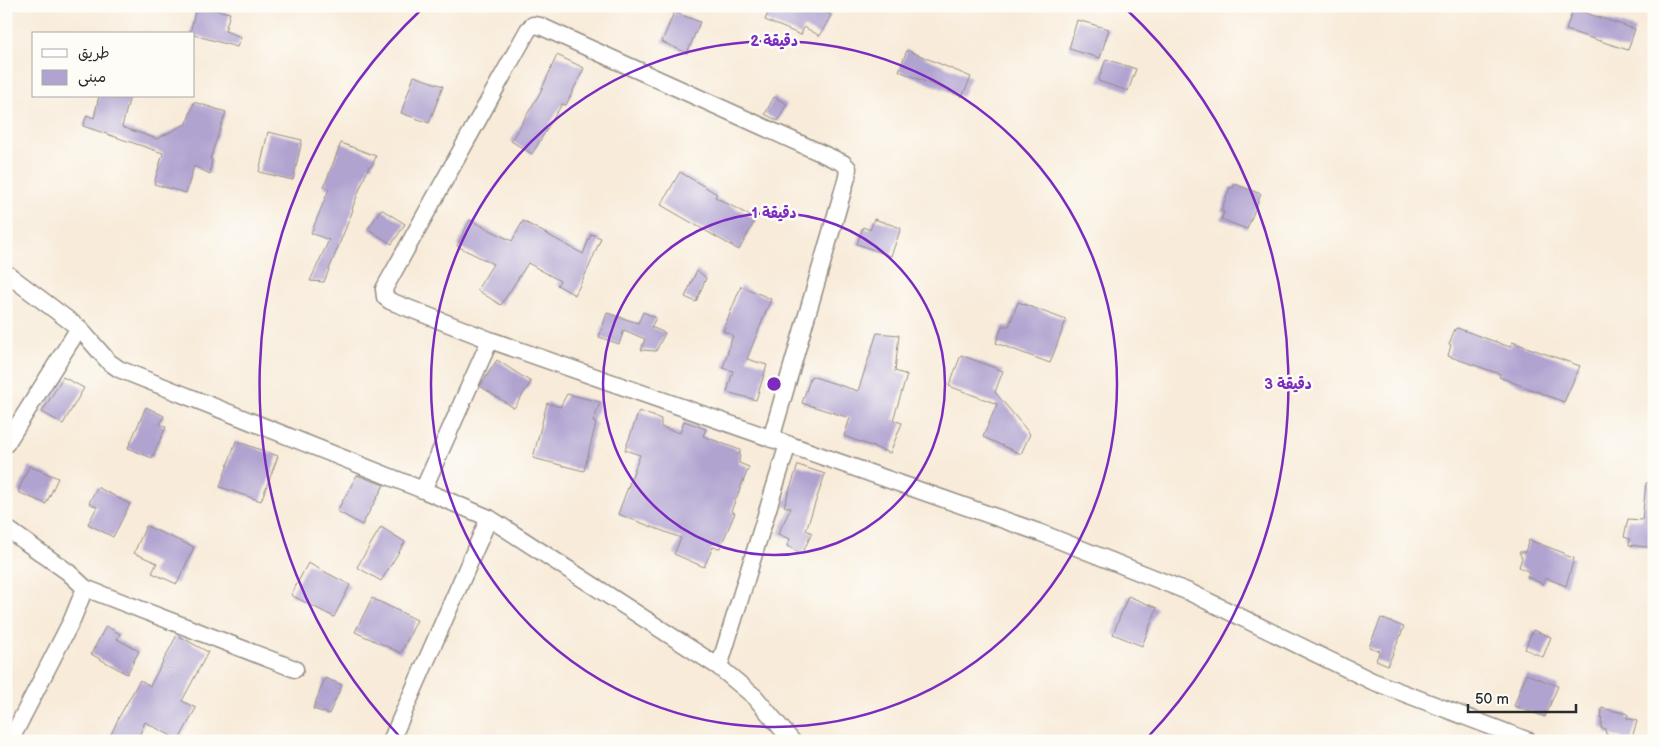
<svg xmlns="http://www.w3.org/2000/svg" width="1660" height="747" font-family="'Balsamiq Sans','Playpen Sans Arabic',sans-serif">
	<rect width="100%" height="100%" fill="#fdfcf7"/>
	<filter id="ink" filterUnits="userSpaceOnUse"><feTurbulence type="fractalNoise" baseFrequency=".02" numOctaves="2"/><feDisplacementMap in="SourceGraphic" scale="10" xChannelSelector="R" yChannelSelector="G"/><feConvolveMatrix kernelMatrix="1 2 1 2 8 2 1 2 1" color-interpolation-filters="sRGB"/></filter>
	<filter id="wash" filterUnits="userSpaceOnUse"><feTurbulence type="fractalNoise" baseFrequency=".0096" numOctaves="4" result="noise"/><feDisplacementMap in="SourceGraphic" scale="20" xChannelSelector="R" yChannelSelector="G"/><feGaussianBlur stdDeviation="1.12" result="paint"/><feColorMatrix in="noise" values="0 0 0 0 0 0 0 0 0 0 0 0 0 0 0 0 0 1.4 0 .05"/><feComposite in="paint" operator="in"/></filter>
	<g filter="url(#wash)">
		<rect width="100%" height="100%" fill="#f8ebd9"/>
		<g id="blocks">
			<path fill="#b0a3d0" d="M196,6L230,13L225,31L241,37L237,47L190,34Z
				M771,6H815L831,15L820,36L804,27L801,35L765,20Z
				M1573,9L1635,29L1628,50L1566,30Z
				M674,12L700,22L687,53L662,42Z
				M1077,20L1109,29L1100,58L1069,49Z
				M907,50L971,77L962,97L899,71Z
				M557,55L584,68L566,105L562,104L532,154L511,141L540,93Z
				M1106,59L1136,69L1128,91L1098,81Z
				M414,76L443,86L429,123L401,113Z
				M99,96H130L122,127L157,139L187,123L194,102L226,112L210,159H212L210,174L194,166L186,193L154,184L163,153L83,126L87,115L94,118Z
				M774,97L787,104L778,121L765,114Z
				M268,132L302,140L293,180L259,172Z
				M341,143L376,156L372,166H369L352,209L353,210L324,282L310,281L329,240L311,233L329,189L324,187Z
				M680,172L717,194L715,197L756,219L739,250L661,205Z
				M1235,184L1261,194L1247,229L1221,219L1224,212L1221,211L1230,187L1233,188Z
				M381,209L405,224L392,244L368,229Z
				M874,219L901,228L891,256L857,244L863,227L870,230Z
				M470,220L512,241L523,221L583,254L591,234L601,238L589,267L575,295L557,285L560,281L528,263L501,305L477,290L493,264L457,246Z
				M697,270L706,278L696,302L685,297Z
				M741,286L771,299L747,359L767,365L756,400L727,392L733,371L723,368L733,335L723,331Z
				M1018,302L1066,320L1050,363L996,343L1002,326H1009Z
				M643,312L656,318L651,327L665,333L656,351L641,350L645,339L624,330L619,344L599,337L607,313L638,323Z
				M1457,328L1510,347L1512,342L1580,366L1564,402L1499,377L1500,374L1448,356L1451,345L1449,344L1455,329Z
				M877,333L899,335L895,371L907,375L893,420L902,423L890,453L844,436L850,418L802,403L811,376L858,391Z
				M961,355L1003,371L995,392L1030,434L1021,454L983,437L997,404L949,386Z
				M497,360L531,382L514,408L480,386Z
				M63,377L84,388L63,424L42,412Z
				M567,394L600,402L593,422L596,423L584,471L533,458L547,403L560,407Z
				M146,407L164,416L160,424L166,427L152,458L128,448Z
				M639,411L661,419V427L680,433L684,421L706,429L703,436L740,450L739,463L749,467L731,511L735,513L720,548L713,547L704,567L674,554L681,538L618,514L640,455L625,450Z
				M236,441L278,456L261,501L220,487Z
				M798,465L825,474L806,530L812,533L802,554L787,546L790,539L778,534L791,508L784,506Z
				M29,466L58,478L46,504L18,492Z
				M357,475L384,485L362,525L337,511Z
				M1646,483H1654V548L1629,545L1630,539L1624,537L1628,519L1642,520Z
				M97,487L130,504L113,537L88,524L97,507L89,503Z
				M146,526L194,547L177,584L152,573L157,563L134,553Z
				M381,527L405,542L381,581L357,567Z
				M1529,540L1564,553V555L1574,558L1566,586L1546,578L1543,584L1527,577L1529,572L1519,567L1522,558L1519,552H1525Z
				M308,563L350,585L334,617L291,595Z
				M1128,596L1157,608L1142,646L1113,634Z
				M372,598L417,620L401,653L355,632Z
				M1381,618L1404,627L1388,665L1376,660L1380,651L1369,647Z
				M106,626L120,634L117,639L139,651L127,674L91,654Z
				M1533,630L1551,637L1543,657L1525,649Z
				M177,635L208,652L182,701L196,708L179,740L145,722L137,741H108L119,717L140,680L150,686Z
				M1526,674L1558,686L1545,717L1514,706Z
				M325,678L342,685L329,714L313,709Z
				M1602,708L1628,714L1627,718L1637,721L1631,741L1606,734L1605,729L1601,728Z"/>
		</g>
	</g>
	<g filter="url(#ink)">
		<use href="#blocks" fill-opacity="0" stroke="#928b82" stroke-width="1"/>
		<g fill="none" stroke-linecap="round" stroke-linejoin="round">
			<defs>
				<path id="minor" d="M6,273L79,328L109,362L119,369L423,490L489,518L719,667L755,697L792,741
					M490,340L390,301L385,297L384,289L528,30L533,25L540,26L843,163L848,168L847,177L771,439
					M6,444L79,328
					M423,490L490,340L1041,533L1189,592L1372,681L1529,741
					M6,528L68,572L85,588L72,620L10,741
					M85,588L295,669
					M719,667L788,444
					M391,741L489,518"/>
			</defs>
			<use href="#minor" stroke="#928b82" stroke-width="19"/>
			<use href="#minor" stroke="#fff" stroke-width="16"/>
		</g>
	</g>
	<g fill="none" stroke="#7b2cbf" stroke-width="2.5">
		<circle cx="774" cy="384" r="171"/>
		<circle cx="774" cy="384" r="343"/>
		<path d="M401 738A514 514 0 0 1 423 8M1125 8A514 514 0 0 1 1147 738"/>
	</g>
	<circle cx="774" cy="384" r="8" fill="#7b2cbf" stroke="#fdfcf7" stroke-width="2.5"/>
	<g font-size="15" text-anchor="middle" font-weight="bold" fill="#7b2cbf" stroke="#fdfcf7" stroke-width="5" stroke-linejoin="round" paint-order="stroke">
		<text x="774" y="46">2 دقيقة</text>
		<text x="774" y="218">1 دقيقة</text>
		<text x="1288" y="389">3 دقيقة</text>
	</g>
	<rect width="1660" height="747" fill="none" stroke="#fdfcf7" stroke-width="25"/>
	<rect x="32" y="32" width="162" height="65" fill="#fdfcf7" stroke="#a9a8a5"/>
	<rect x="42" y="49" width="25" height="8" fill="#ffffff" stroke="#a9a8a5"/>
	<text x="78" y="58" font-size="15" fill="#2b2b2b">طريق</text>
	<rect x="42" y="70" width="25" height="15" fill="#b0a3d0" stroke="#a9a8a5"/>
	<text x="78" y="82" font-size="15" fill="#2b2b2b">مبنى</text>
	<path d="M1468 704v8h108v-8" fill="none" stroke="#2b2b2b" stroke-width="2.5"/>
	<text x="1475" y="704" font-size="15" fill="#2b2b2b" stroke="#fdfcf7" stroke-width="4" paint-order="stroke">50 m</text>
</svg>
